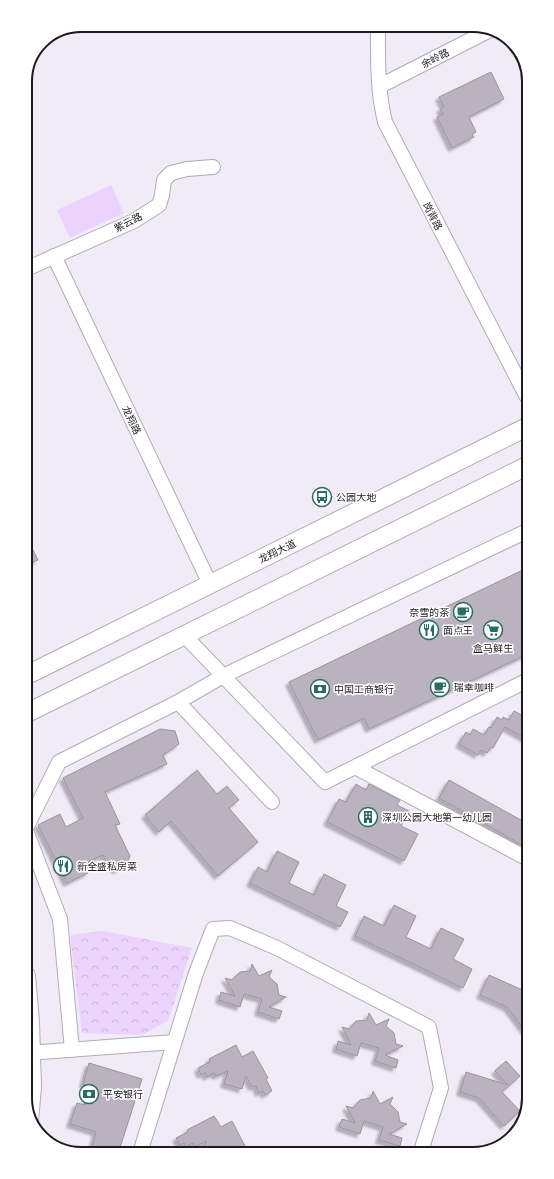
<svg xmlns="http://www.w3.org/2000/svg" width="554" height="1179" font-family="Roboto,'Noto Sans SC',sans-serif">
	<defs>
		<pattern id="forest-crowns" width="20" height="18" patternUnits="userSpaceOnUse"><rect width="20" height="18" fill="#ecd3fe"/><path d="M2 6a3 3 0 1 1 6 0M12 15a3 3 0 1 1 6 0" fill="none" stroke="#cab5d9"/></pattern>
		<filter id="shadow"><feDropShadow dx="-3.5" dy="3.5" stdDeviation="1" flood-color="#0004"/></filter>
	</defs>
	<rect width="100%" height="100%" fill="#f1eaf7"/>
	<path fill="#ecd3fe" d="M111,185L124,213L70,238L57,210Z"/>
	<path fill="url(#forest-crowns)" d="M103,931L192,948L168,1021L142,1035L82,1033L70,935Z"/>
	<path fill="#bab3bf" stroke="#99939f" filter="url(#shadow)" d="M491,72L504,99L469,117L476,132L472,134L474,137L452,148L437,117L443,114L440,109L444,107L439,97Z
		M26,536L38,560L26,565Z
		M527,568L528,654L369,729L364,718L318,740L289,682Z
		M514,711L528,718V740L505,727L493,748L491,747L487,753L481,750L478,755L459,744L466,732L470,735L473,729L484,735L489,727L491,728L497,717L502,720L503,717L509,720Z
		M160,729L175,731L179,744L163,755L167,764L105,792L120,824L115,825L130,856L126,865L117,870L108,866L103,855L88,862V873L67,883L38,825L60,814L66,827L83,818L63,778Z
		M197,770L217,794L227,786L239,800L229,808L258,842L218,876L171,821L159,832L145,815Z
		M449,780L528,824V834L522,845L439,798Z
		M356,784L366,790L369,784L400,800L397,805L409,811L401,826L418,834L404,861L327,822L339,799L346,802Z
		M277,851L299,862L289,883L314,895L324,874L346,885L336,906L348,912L340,927L250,883L258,867L267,872Z
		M394,905L416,916L406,937L431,949L441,928L464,939L453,959L472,969L463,988L355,936L364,916L384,926Z
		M252,964L259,976L272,970L269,977L277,984L279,995L286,997L269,1007L282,1011L279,1019L258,1012L262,999L244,994L240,1007L219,1000L221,992L235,996L225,978L232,980L240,972L250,971Z
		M489,975L529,993V1036L507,1007L480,995Z
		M369,1013L376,1025L389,1019L386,1026L394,1033L396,1044L403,1046L385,1055L398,1060L396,1068L375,1061L379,1048L361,1043L357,1056L336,1049L338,1041L351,1045L342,1027L349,1029L356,1021L367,1020Z
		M236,1045L242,1057L253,1051L268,1078L266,1079L272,1091L265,1095L263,1091L259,1093L256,1086L252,1087L246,1076L242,1089L224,1084L228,1071L216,1076L214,1073L207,1077L205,1073L201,1075L198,1068L210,1062L209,1059Z
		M506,1061L520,1076L502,1092L520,1111L504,1126L479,1098L460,1092L466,1072L508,1085L495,1071Z
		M89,1063L142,1079L118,1154H90L96,1132L70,1124L77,1103L85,1105L91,1087L83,1084Z
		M373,1091L380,1104L393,1097L390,1104L398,1112L400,1122L407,1124L389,1134L402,1138L400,1146L379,1140L383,1127L364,1121L360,1134L339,1127L342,1119L355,1123L346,1106L353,1108L360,1100L371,1098Z
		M214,1116L221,1127L232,1121L246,1148L244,1149L246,1153H203L206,1141L195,1147L193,1143L186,1147L184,1143L180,1145L176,1138L188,1132L187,1130Z"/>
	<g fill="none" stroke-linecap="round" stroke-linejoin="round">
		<defs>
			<path id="minor" d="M378,25C378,57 377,90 385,122L527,397
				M380,86L490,30
				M54,256L210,584
				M26,269L134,221L159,205L162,195L164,180L171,173L187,169L213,167
				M184,635L325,782L528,680
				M178,702L272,802
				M355,767L528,859
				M27,826L59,762L178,702L223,676L527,531
				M27,833L60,919L72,1050
				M28,975L32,1022L34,1087L31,1121
				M28,1053L174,1042
				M140,1153L196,973L213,929L230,928L277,948L429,1027L441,1088L421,1151"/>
			<path id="major" d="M27,675L527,427
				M27,713L527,466"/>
		</defs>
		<use href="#minor" stroke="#b2abb7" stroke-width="16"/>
		<use href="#major" stroke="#b2abb7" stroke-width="20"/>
		<use href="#minor" stroke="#fff" stroke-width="14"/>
		<use href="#major" stroke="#fff" stroke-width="18"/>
	</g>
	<defs>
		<symbol id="bus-ring" viewBox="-11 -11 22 22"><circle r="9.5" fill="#fff" stroke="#296d60" stroke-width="1.5"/><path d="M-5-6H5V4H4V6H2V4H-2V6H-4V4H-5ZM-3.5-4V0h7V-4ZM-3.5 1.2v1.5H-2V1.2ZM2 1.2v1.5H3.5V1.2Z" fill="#296d60"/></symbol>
		<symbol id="cafe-ring" viewBox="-11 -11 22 22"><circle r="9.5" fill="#fff" stroke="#296d60" stroke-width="1.5"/><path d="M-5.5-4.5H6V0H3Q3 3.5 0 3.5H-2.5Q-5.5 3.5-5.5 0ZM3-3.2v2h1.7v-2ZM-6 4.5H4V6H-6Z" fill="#296d60"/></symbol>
		<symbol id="restaurant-ring" viewBox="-11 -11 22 22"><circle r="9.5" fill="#fff" stroke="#296d60" stroke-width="1.5"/><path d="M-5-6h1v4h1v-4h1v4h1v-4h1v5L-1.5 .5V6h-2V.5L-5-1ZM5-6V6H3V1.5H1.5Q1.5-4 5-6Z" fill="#296d60"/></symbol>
		<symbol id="supermarket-ring" viewBox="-11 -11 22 22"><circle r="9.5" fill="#fff" stroke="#296d60" stroke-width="1.5"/><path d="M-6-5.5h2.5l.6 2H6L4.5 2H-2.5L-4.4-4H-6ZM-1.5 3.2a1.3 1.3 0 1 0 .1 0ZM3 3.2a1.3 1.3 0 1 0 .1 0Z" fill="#296d60"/></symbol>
		<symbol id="bank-ring" viewBox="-11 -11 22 22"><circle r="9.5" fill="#fff" stroke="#296d60" stroke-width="1.5"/><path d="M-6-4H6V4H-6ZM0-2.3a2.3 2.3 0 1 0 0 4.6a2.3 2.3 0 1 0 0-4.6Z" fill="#296d60"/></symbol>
		<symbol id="building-ring" viewBox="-11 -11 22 22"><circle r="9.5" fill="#fff" stroke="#296d60" stroke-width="1.5"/><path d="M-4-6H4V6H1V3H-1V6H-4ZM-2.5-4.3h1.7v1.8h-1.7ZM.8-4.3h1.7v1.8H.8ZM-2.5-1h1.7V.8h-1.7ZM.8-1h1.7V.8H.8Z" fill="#296d60"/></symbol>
	</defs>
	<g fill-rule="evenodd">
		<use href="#bus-ring" x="311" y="486" width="22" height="22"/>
		<use href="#cafe-ring" x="452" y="601" width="22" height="22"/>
		<use href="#restaurant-ring" x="418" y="619" width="22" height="22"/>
		<use href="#supermarket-ring" x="482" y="619" width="22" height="22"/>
		<use href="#cafe-ring" x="429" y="676" width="22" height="22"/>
		<use href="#bank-ring" x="309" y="678" width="22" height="22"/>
		<use href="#building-ring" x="357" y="806" width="22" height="22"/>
		<use href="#restaurant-ring" x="52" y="855" width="22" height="22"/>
		<use href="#bank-ring" x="78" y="1083" width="22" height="22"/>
	</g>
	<g text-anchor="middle" stroke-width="3" stroke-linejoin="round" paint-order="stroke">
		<g font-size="10" fill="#1d1a1f" stroke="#fff">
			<text transform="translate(435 58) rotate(-27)" y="4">余岭路</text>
			<text transform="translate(433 216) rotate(63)" y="4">岗背路</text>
			<text transform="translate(128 222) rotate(-27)" y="4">紫云路</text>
			<text transform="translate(132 420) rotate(65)" y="4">龙翔路</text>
			<text transform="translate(277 551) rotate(-26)" y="4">龙翔大道</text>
		</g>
		<g font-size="10" fill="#1d1a1f" stroke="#fff" text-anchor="start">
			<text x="336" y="501">公园大地</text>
			<text x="449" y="616" text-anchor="end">奈雪的茶</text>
			<text x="443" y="634">面点王</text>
			<text x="493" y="652" text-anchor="middle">盒马鲜生</text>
			<text x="454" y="691">瑞幸咖啡</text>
			<text x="334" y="693">中国工商银行</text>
			<text x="382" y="821">深圳公园大地第一幼儿园</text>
			<text x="77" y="870">新全盛私房菜</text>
			<text x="103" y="1098">平安银行</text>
		</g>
	</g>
	<path d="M0 0H554V1179H0ZM81 32H473A49 49 0 0 1 522 81V1098A49 49 0 0 1 473 1147H81A49 49 0 0 1 32 1098V81A49 49 0 0 1 81 32Z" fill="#fff" fill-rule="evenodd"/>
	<path fill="none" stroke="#1d1a1f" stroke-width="2" d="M81 32H473A49 49 0 0 1 522 81V1098A49 49 0 0 1 473 1147H81A49 49 0 0 1 32 1098V81A49 49 0 0 1 81 32Z"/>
</svg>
